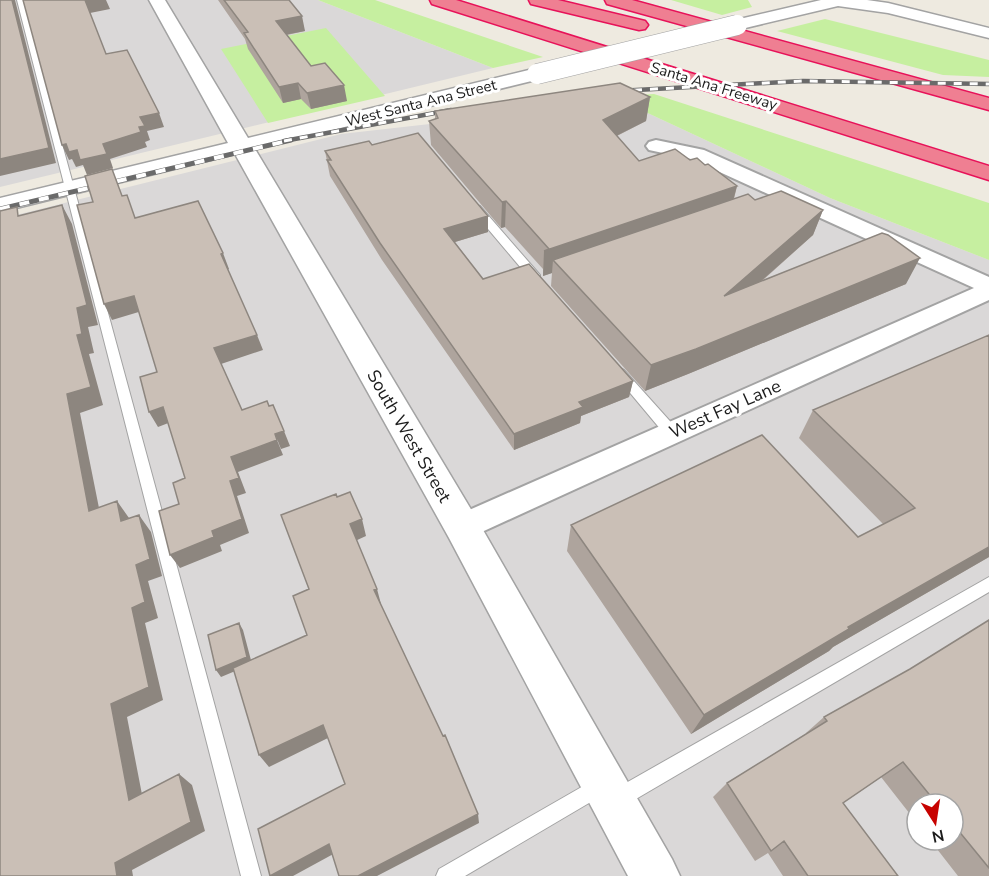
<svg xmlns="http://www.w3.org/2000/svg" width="989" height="876" font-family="'Nunito Sans',sans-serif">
	<rect width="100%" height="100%" fill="#eeeae0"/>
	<path fill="#dad8d8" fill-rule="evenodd" d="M0,0H318L493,68L0,187Z
		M624,102L830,198L989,260V876H0V219L341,134ZM917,804H953V840H917Z"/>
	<path fill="#c6efa0" d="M318,0H375L543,57L493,68Z
		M671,0H748L752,7L722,15Z
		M825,19L989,60V77L943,75L777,31Z
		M326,28L385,96L268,123L221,49Z
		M654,94L989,203V260L830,198L624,102L639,95Z"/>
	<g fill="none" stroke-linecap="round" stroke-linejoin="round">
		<defs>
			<path id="service" d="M17,0H23L261,876H241Z
				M476,205L480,206L540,275V281H532L472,210L471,208Z
				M620,368L624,370L677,429L679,433L677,437H667L616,376L614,373Z
				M989,577V592L624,806L617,808L610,806L608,799L610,792Z
				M599,777L606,779L608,786L606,793L465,876H436L439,869Z"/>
			<path id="minor" d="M656,140L704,150L989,277V300L473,536L462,540L451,536L446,527L451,518L974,288L691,159L649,150L646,146L649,142Z"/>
			<path id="tertiary" d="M149,0H165L248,138L537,68L544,70L547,74L544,78L255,149L475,516L672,859L680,876H628L449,538L235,154L0,212V198L228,143Z
				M821,0H867L888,3L989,28V38L888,13L838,6L737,30L731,29L728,25L731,21Z"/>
			<path id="motorway" d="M430,0H456L989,166V180L432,4Z
				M529,0H558L645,21L648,25L645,29L639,30L531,4Z
				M605,0H632L989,98V110L607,4Z"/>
		</defs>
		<use href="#service" stroke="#a3a3a3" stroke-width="2"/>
		<use href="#minor" stroke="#a3a3a3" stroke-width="4"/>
		<use href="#tertiary" stroke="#a3a3a3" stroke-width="3"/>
		<use href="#motorway" stroke="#e71259" stroke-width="3"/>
		<use href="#service" fill="#fff" fill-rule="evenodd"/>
		<use href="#minor" fill="#fff" fill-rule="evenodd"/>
		<use href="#tertiary" fill="#fff" fill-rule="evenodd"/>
		<use href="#motorway" fill="#ef7f92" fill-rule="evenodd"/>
		<defs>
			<path id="rail-far1" d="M618,91L803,81L989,84
				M284,141L451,110"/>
			<path id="rail" d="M0,209L291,140"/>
		</defs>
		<use href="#rail-far1" stroke="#6a6a6a" stroke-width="4.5"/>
		<use href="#rail" stroke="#6a6a6a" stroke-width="5"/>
		<use href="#rail-far1" stroke="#fff" stroke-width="3" stroke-dasharray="8" stroke-linecap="butt"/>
		<use href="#rail" stroke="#fff" stroke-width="4" stroke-dasharray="10" stroke-linecap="butt"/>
		<defs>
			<path id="tertiary-bridge" d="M537,74L737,25"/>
		</defs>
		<use href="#tertiary-bridge" stroke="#a3a3a3" stroke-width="21" stroke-linecap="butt"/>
		<use href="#tertiary-bridge" stroke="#fff" stroke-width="20"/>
	</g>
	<path fill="#aea49d" d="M218,0H289L305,31L287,35L311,66L347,101L311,109L301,99L283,103L248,49L245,39Z
		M650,97L646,121L617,136L639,161L690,160L705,165L737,186L734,199L755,200L823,210L813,235L762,281L906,284L688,374L645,391L551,286L552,273L543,276V269L505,227L501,228L431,145L429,121L435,119V111Z
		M372,145L488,232L455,242L483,279L633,381L629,397L581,416L580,423L514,450L382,260L330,176L325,151Z
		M813,410L989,557L833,647L829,651L691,734L567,551L571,525L858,537L883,524L799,438Z
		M989,620V876H958L930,840H953V804H917V823L881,777L843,803L898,876H783L768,853L755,861L713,797L727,783L807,734L806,733L824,717L910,669Z"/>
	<path fill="#8d867f" d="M12,0H15L56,163L0,176V159Z
		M85,0H106L110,9L90,13Z
		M302,16L305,31L279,36L276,21Z
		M298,83L301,99L283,103L279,87Z
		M344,85L347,101L311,109L307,93Z
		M650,97L646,121L600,144L603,120Z
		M159,113L164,127L147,131L150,140L145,142L147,147L110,159L113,168L87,175L83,165L76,167L72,159L69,160L62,145L66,144H103L139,127L140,117Z
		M737,186L730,212L553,260L552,273L543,276L544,251Z
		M506,201L505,227L501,228L502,202Z
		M62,205L72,224L98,325L88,327L94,353L89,354L103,405L80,413L103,528L89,511L67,394L77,335V308Z
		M823,210L813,235L716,321L724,296Z
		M488,216V232L445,245L444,229Z
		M223,253L229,269L226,270L221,254Z
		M920,258L906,284L688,374L645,391L651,365Z
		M134,296L142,311L112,320L104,304Z
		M257,335L263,350L221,364L214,348Z
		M633,381L629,397L581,416L580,423L514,450V434L579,402Z
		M163,407L171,422L158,427L149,412Z
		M284,431L290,446L281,449L275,434Z
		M277,440L283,455L238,472L246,493L237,496L249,533L220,545L222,551L180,568L170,555L212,531L230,481L231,457Z
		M117,501L129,518L121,521Z
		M139,515L151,532L162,576L148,581L158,618L145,623L163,700L127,717L145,810L129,800L111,704L132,608Z
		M362,519L366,536L355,541L350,524Z
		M989,547V557L833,647L829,651L691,734L704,715L848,627Z
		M377,589L381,604L378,606L374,590Z
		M239,623L243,630L252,664L221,677L216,670Z
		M323,725L330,737L269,767L259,755Z
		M179,774L192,785L205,831L132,870L133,876H117L115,863Z
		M478,814L479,823L377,876H358Z
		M329,844L337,852L293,876H270Z"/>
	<path fill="#cabfb6" stroke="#8d867f" stroke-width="1.5" d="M0,0H12L49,148L0,159Z
		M23,0H85L106,54L127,50L159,113L140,117L145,126L139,127L141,132L103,144L107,154L80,160L77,150L69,152L66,144L62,145Z
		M224,0H289L302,16L276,21L311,66L325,63L344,85L307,93L298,83L279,87L244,33L248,32Z
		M620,83L650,97L603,120L639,161L675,149L690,160L697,158L705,165L708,164L737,186L544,251L549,249L506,201L502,202L429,121L438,118L435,111Z
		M418,133L488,216L444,229L483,279L529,264L633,381L579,402L583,407L514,434L380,243L327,160H331L325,151L369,141L372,145Z
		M112,169L122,196L127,195L135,218L198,201L223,253L221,254L257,335L214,348L242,410L267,401L269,406L273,405L284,431L275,434L277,440L231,457L239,478L230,481L242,519L212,531L214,537L170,555L159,511L179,504L173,483L185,478L163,407L149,412L140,377L157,372L134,296L104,304L77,205L93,202L85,176Z
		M781,191L823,210L724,296L882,233L888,235L920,258L696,349L651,365L553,260L748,194L755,200Z
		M62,205L87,305L77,308L82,334L77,335L91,387L67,394L89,511L117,501L121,521L139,515L150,559L136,565L145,602L132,608L149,687L111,704L129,800L179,774L191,822L115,863L117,876H0V211L17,207L18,216Z
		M989,335V547L848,627L849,629L704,715L571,525L762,435L858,537L915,508L813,410Z
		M350,492L362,519L350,524L377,589L374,590L443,736L445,735L478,814L358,876H339L329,844L270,876L258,829L345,784L323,725L259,755L233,668L307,635L293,596L309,589L281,515L336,494L337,497Z
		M989,620V868L953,824V804H937L903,762L843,803L898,876H808L784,841L771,851L727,783L827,721L824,717L910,669Z
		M239,623L247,657L216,670L208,635Z"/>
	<g text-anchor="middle" stroke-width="6" stroke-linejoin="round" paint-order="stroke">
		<g font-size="15" fill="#1c1c1c" stroke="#fff">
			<text transform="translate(714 86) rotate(17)" y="5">Santa Ana Freeway</text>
			<text transform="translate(421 103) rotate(-14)" y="5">West Santa Ana Street</text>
		</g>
		<g font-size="18" fill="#1c1c1c" stroke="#fff">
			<text transform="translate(725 409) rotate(-24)" y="6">West Fay Lane</text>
			<text transform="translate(409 436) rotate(60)" y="6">South West Street</text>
		</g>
	</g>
	<g transform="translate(935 822) rotate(168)"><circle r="28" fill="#ffffff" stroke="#a4a4a4" stroke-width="1.5"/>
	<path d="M0-4.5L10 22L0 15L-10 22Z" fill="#c70200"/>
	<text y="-9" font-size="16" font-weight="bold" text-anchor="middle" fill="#1c1c1c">N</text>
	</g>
</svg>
